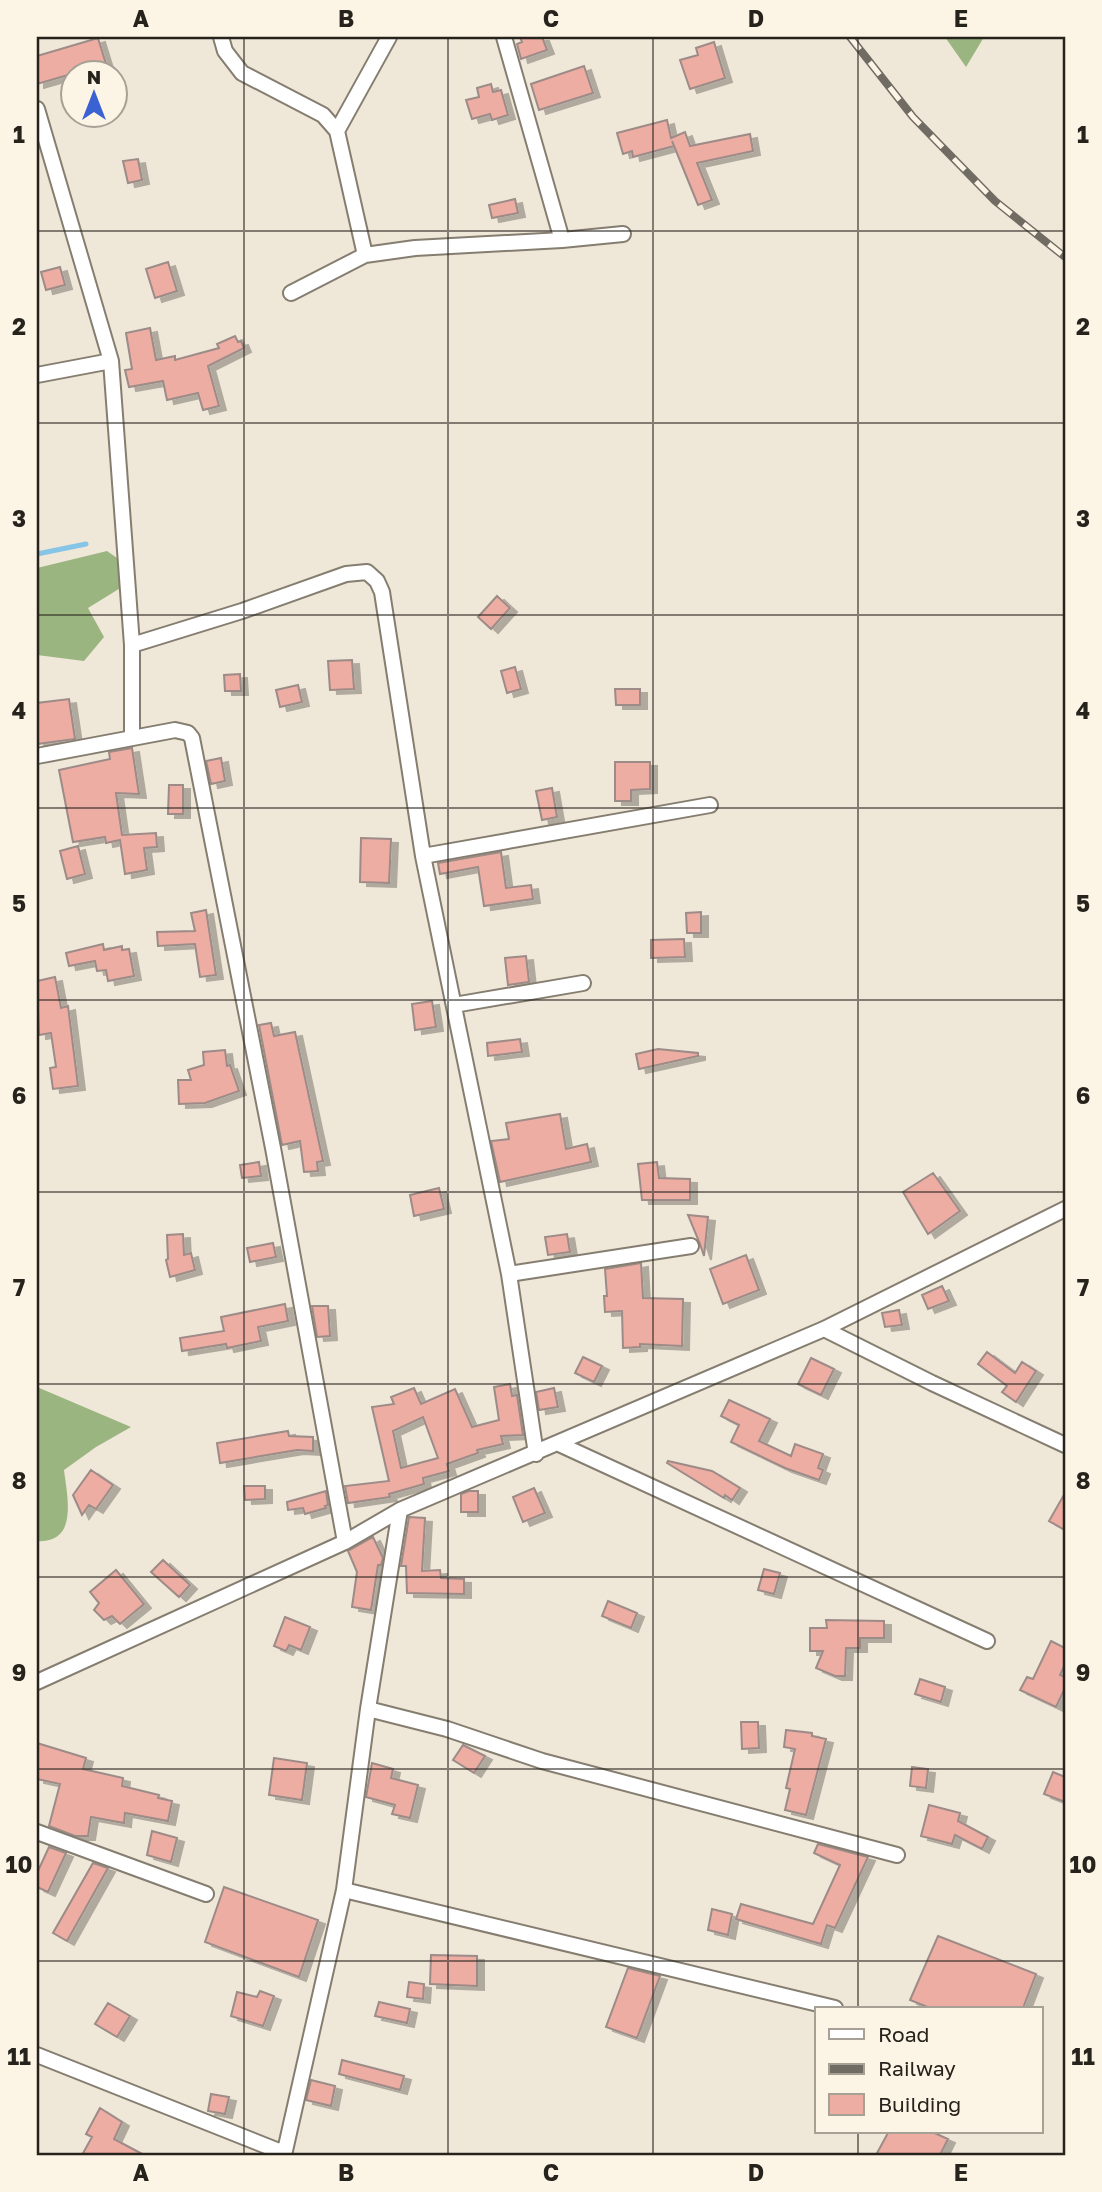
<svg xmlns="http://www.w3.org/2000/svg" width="1102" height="2192" font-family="'Golos Text',sans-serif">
	<defs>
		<filter id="shadow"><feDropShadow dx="7" dy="4" stdDeviation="0" flood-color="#0004"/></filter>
	</defs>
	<rect width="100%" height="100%" fill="#efe7d8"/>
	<path fill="#9bb580" d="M945,37H984L966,67Z
		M107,551L117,558L122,587L88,608L104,637L84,661L37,655V568Z
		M37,1387L131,1427L96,1447L64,1470C67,1495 79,1544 37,1541Z"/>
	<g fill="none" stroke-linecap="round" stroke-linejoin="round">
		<path stroke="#86c5e6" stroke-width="5" d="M37,554L86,544"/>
	</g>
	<path fill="#eeada2" stroke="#9d8b88" stroke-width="2" fill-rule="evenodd" filter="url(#shadow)" d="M520,37H542L547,50L521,59L517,44L522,42Z
		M98,38L106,64L37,84V56Z
		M714,42L725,78L690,89L680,60L698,55L696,48Z
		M584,66L593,93L539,110L531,84Z
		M491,84L493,92L501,90L508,115L492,120L490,114L472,119L466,100L479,97L477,88Z
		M667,120L671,138L685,132L690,146L750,134L753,151L697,163L712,200L698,205L672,141L674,146L633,157L632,151L623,154L617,133Z
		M138,159L142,180L128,183L123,161Z
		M515,199L518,213L492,218L489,205Z
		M168,262L177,291L155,298L146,269Z
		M60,267L65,285L46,290L41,272Z
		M150,328L156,360L175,356V360L219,348L217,344L235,336L238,342L241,341L244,348L208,366L219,406L203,410L198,393L167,400L163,381L129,387L125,370L132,369L126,333Z
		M497,596L510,608L491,629L478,617Z
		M352,660L354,689L330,690L328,661Z
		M515,667L521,689L507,693L501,671Z
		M240,674L241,691H225L224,675Z
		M298,685L302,702L280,707L276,690Z
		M615,689H640V705H616Z
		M69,699L75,739L37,744V703Z
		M132,748L139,794L116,793L122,835L156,833L157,847L144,848L147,870L125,874L120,840L106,843L105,837L73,842L59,770L110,759L109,752Z
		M221,758L225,781L211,784L206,761Z
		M615,762H650V789L631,790V801H615Z
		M169,785H183V814H168Z
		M552,788L557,817L542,820L536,791Z
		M361,838L391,839L389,883L360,882Z
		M78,846L85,874L67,879L60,851Z
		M501,852L506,888L531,885L533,899L484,906L478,867L440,874L438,863Z
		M206,910L216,975L200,977L195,944L158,946L157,932L195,931L191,913Z
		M701,912V933H687L686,913Z
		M684,939L685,957L651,958V940Z
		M103,944L104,950L122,946V950L129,949L134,976L108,981L106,970L97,971L95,961L69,966L66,953Z
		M526,956L529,982L508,985L505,958Z
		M55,977L61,1008L68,1006L78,1086L53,1089L50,1068L56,1067L51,1033L39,1035L37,981Z
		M432,1001L436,1027L415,1030L412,1004Z
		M271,1023L274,1036L295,1032L323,1161L317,1162L318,1171L304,1172L300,1141L282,1145L259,1025Z
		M520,1039L522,1052L488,1056L487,1043Z
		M658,1049L698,1053V1056L639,1069L636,1054Z
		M225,1050L227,1066L230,1065L239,1091L205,1103L179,1104L178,1080H191L188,1070L204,1065L203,1052Z
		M560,1114L566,1149L587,1144L591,1162L500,1182L491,1141L509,1139L506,1123Z
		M259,1162L261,1176L242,1178L240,1165Z
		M657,1162L659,1178L690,1179V1200H642L638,1164Z
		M933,1173L960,1211L928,1234L903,1192Z
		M439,1188L444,1209L414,1216L410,1195Z
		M688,1215L708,1217L704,1256L700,1244Z
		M183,1234L184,1255L191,1253L195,1270L170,1277L166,1260L168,1259L167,1235Z
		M567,1234L570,1252L548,1255L545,1237Z
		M273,1243L276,1257L250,1262L247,1248Z
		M746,1255L759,1290L723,1304L710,1269Z
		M641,1263L643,1298L683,1299L682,1346L640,1344V1347L623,1348L622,1311L605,1312L604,1296H607L605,1269Z
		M942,1286L949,1301L928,1309L922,1295Z
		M285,1304L288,1321L258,1327L261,1341L227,1348L226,1344L182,1351L180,1338L224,1331L221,1317Z
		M312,1306H328L330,1336L317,1337Z
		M899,1310L902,1325L885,1327L882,1313Z
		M987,1352L1015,1373L1022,1362L1036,1371L1016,1402L1002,1392L1007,1386L978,1364Z
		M583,1357L602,1366L594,1382L575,1373Z
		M811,1358L834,1369L821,1395L798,1384Z
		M510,1384L512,1396L517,1395L523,1435L501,1436L503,1444L477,1450L478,1453L447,1464L449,1471L423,1478L424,1484L389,1494L390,1497L348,1503L345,1486L389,1481L372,1407L394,1404L391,1397L414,1388L421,1404L455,1389L472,1427L499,1420L494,1387ZM423,1417L438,1458L401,1468L393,1431Z
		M554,1388L558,1407L539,1410L536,1392Z
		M729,1400L770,1419L759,1441L791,1456L795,1444L823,1454L818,1468L823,1470L819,1480L785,1468L731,1442L739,1425L721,1416Z
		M288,1431L289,1436L313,1437V1451L297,1450L220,1463L217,1443Z
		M668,1461L712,1471L740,1488L732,1500L725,1495L724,1498L667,1463Z
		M91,1470L113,1485L96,1509L89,1505L82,1515L73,1495Z
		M244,1486H265V1499L245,1500Z
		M534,1488L545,1513L523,1522L513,1497Z
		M326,1491L328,1505L325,1506L326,1508L305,1514L303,1508L288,1510L287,1502Z
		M469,1491H478V1512H461V1494Z
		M1065,1493V1530L1049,1521Z
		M409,1517L425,1518L422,1571L440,1570L441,1578L464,1579V1594L407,1593L406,1566H401Z
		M373,1537L383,1558L381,1565H378L371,1610L352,1607L357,1572L348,1551Z
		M163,1560L190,1585L179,1597L151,1572Z
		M764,1569L780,1573L774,1594L758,1590Z
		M116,1570L144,1604L120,1624L112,1616L104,1620L94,1610L99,1603L90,1592Z
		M608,1601L637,1613L631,1628L602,1616Z
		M285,1617L310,1627L301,1650L289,1645L286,1651L274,1646Z
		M826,1620L884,1621V1638H860V1648H846L845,1676H835L816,1668L823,1651H810V1628H827Z
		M1051,1641L1065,1648V1664L1060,1675L1065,1677V1688L1056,1707L1020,1690L1027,1677L1033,1679Z
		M920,1679L945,1687L941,1702L915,1694Z
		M741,1722H758L759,1748L742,1749Z
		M786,1730L812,1733V1736L826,1739L806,1815L785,1810L790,1789L786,1788L795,1749L784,1747Z
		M37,1743L86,1758L83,1769L123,1778L122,1786L159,1795L158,1798L172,1801L168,1821L125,1813L124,1823L91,1817L88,1836H75L49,1826L60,1784L37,1779Z
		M463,1745L485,1756L474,1773L453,1760Z
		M274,1758L307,1763L302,1800L269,1795Z
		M372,1763L393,1769L391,1778L418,1785L410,1818L392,1814L395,1805L366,1797Z
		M912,1767L928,1769L926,1788L910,1786Z
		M1053,1772L1065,1777V1802L1044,1794Z
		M929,1805L960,1813L958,1821L988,1837L982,1849L955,1835L952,1844L921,1836Z
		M152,1831L177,1838L171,1862L147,1855Z
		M818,1844L868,1857L835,1928L827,1925L821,1944L736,1919L741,1904L813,1924L840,1865L814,1853Z
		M49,1847L66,1853L48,1892L37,1887V1873Z
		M93,1863L108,1868L67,1941L53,1933Z
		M224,1887L318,1920L299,1977L205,1942Z
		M712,1909L732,1914L728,1935L708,1930Z
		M938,1936L1036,1974L1023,2008H930L910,2000Z
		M431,1955L477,1956V1986L430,1984Z
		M628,1968L660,1976L637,2038L606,2027Z
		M409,1982L424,1984L423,1999L407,1997Z
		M260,1991L274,1996L263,2026L231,2016L237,1992L257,1997Z
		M379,2002L410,2009L407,2023L375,2016Z
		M108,2003L130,2016L117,2037L95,2024Z
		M342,2060L404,2076L400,2090L339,2074Z
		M311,2080L335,2086L331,2106L306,2100Z
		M211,2094L229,2097L225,2114L208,2111Z
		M100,2108L122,2122L114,2139L144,2155H82L92,2137L86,2134Z
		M889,2131H930L948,2139L940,2155H876Z"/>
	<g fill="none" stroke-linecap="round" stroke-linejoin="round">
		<defs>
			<path id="street" d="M221,37L225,51L242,73L323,115L337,131L365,255
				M504,37L562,240
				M37,109L111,361L132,645V737
				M337,131L389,37
				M291,293L365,255L415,248L562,240L623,234
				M37,375L111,361
				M132,645L242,611L346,574L367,572L377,581L382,592L423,856L509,1274L536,1454
				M37,756L175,730L188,733L192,738L273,1148L345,1542
				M423,856L710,805
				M454,1005L583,983
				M509,1274L691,1246
				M824,1329L932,1383L1065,1445
				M559,1444L987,1641
				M37,1682L345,1542L400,1510L824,1329L1065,1209
				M368,1709L447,1729L542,1761L897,1855
				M37,1832L206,1894
				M344,1890L835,2008
				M37,2055L284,2153
				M284,2155L344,1890L368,1709L400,1510"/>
		</defs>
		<use href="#street" stroke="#857e70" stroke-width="18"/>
		<use href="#street" stroke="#fff" stroke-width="14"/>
		<defs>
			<path id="rail" d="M850,37L913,117L995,201L1065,257"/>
		</defs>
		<use href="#rail" stroke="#716c63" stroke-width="8"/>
		<use href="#rail" stroke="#fcf4e5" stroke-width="5" stroke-dasharray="16" stroke-linecap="butt"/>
	</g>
	<path fill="none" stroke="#26231d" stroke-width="2" stroke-opacity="0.55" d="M244,37V2155M448,37V2155M653,37V2155M858,37V2008M37,231H1065M37,423H1065M37,615H1065M37,808H1065M37,1000H1065M37,1192H1065M37,1384H1065M37,1577H1065M37,1769H1065M37,1961H1065M858,2131V2155"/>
	<rect width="1102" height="2192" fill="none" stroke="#fcf4e5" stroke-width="77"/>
	<rect x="815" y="2007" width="228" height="126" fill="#fcf4e5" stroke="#a6a095" stroke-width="2"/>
	<rect x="829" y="2029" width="35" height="10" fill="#ffffff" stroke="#a6a095" stroke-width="2"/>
	<text x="878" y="2042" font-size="21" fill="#26231d">Road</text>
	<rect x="829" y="2064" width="35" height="10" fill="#716c63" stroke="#a6a095" stroke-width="2"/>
	<text x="878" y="2076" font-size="21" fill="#26231d">Railway</text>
	<rect x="829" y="2094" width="35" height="21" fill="#eeada2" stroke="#a6a095" stroke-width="2"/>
	<text x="878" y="2112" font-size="21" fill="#26231d">Building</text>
	<g transform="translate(94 94)"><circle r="33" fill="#fcf4e5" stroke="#a6a095" stroke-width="2"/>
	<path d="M0-5L12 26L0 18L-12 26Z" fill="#3b62d3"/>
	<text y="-10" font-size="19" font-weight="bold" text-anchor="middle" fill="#26231d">N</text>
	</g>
	<rect x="38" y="38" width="1026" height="2116" fill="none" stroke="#26231d" stroke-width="2.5"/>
	<g font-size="23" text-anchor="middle" font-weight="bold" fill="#26231d">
		<text x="141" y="27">A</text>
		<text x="346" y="27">B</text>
		<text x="551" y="27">C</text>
		<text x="756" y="27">D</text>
		<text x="961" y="27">E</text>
		<text x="19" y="143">1</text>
		<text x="1083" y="143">1</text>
		<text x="19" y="335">2</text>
		<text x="1083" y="335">2</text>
		<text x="19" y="527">3</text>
		<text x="1083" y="527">3</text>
		<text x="19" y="719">4</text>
		<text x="1083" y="719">4</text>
		<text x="19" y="912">5</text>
		<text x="1083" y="912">5</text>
		<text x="19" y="1104">6</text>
		<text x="1083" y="1104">6</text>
		<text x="19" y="1296">7</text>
		<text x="1083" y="1296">7</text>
		<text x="19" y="1489">8</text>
		<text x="1083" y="1489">8</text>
		<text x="19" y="1681">9</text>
		<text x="1083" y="1681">9</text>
		<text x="19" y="1873">10</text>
		<text x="1083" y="1873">10</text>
		<text x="19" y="2065">11</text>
		<text x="1083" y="2065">11</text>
		<text x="141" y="2181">A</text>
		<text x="346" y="2181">B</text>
		<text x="551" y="2181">C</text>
		<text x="756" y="2181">D</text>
		<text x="961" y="2181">E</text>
	</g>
</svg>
